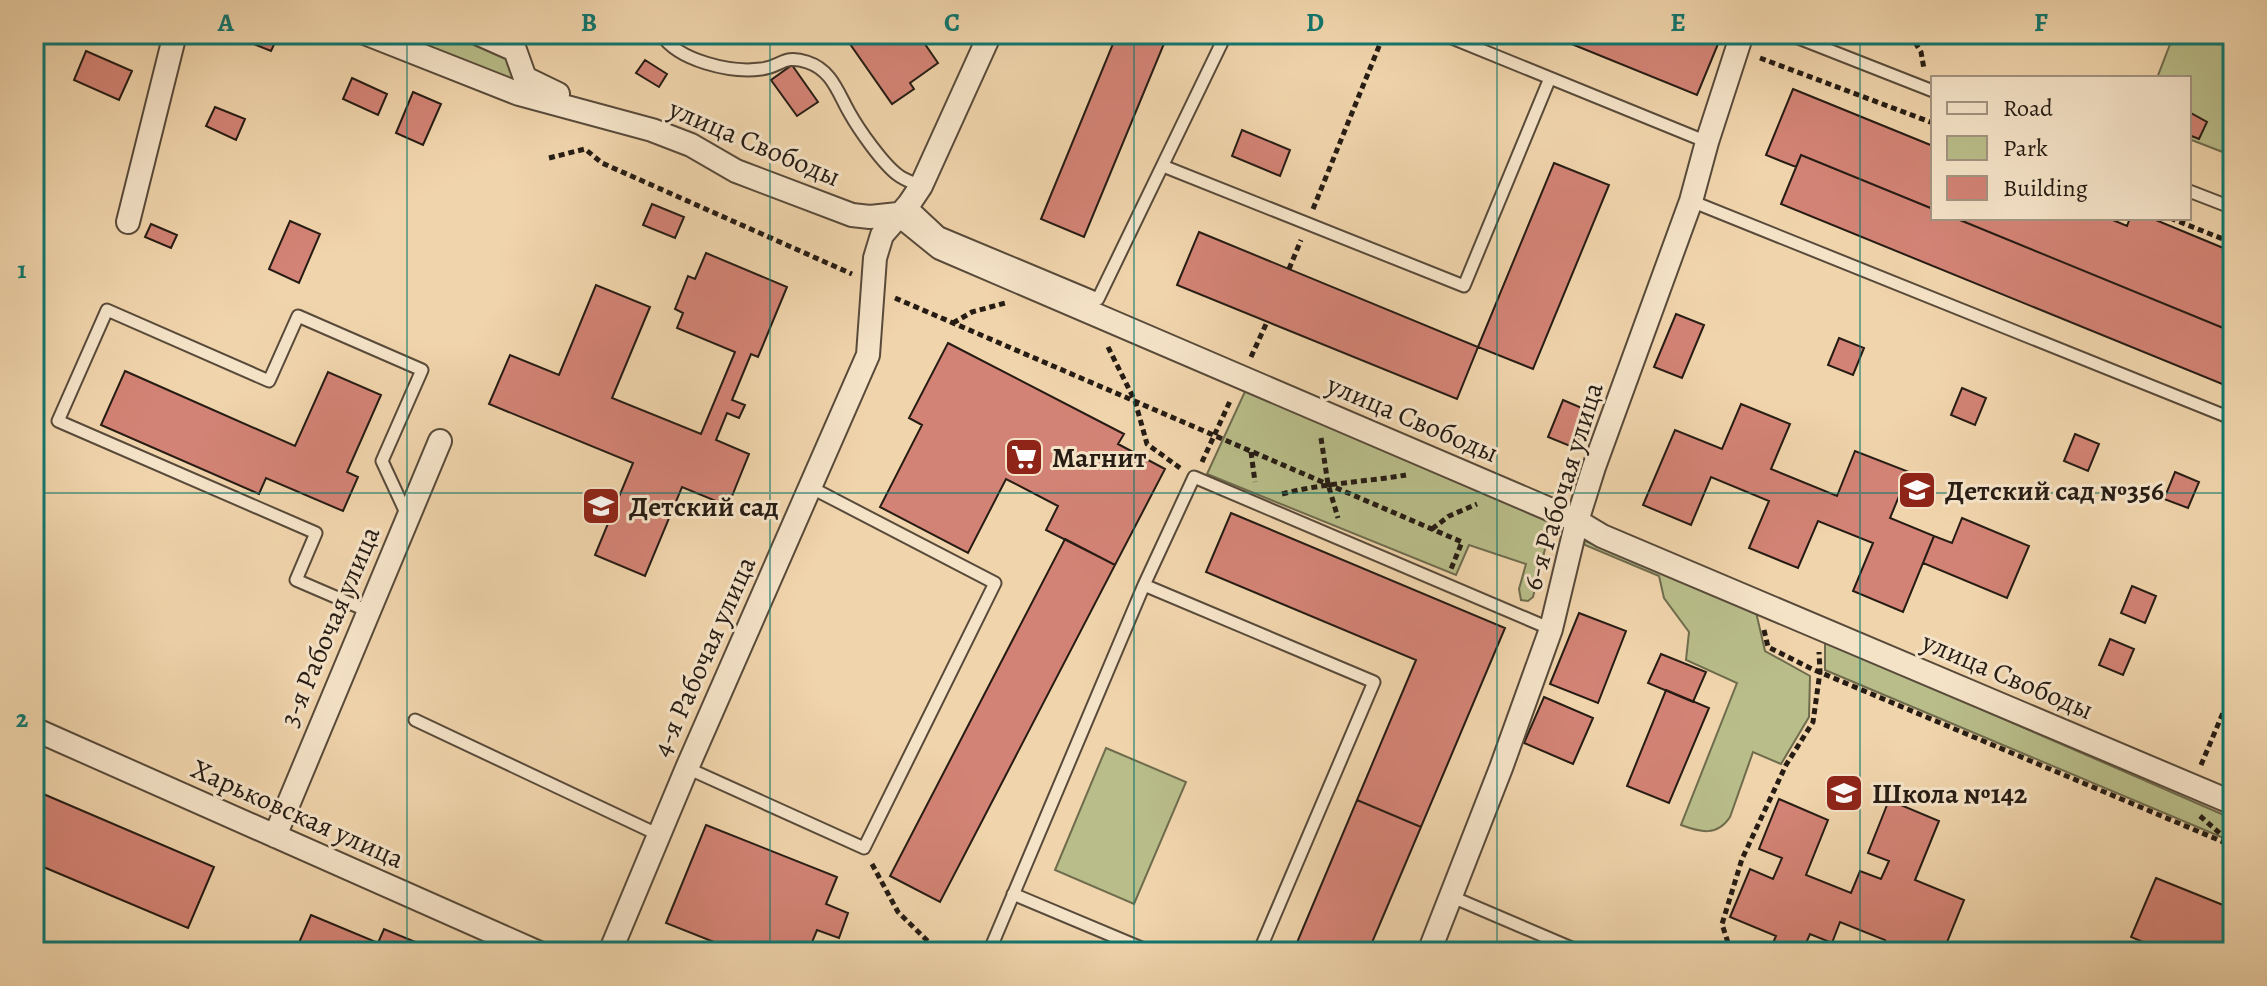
<svg xmlns="http://www.w3.org/2000/svg" width="2267" height="986" font-family="Alegreya,serif">
	<rect width="100%" height="100%" fill="#f0d4ab"/>
	<filter id="stains"><feTurbulence type="fractalNoise" baseFrequency=".0025" numOctaves="4"/><feColorMatrix values="0 0 0 0 .2 0 0 0 0 .09 0 0 0 0 .02 0 0 0 .5 -.17"/></filter>
	<radialGradient id="worn" r=".72"><stop offset=".6" stop-color="#630" stop-opacity="0"/><stop offset="1" stop-color="#630" stop-opacity=".3"/></radialGradient>
	<path fill="#b8bd89" stroke="#6f6c4e" stroke-width="2" d="M383,34H451L513,61L521,85Z
		M2174,34H2233V156L2189,139V78H2157Z
		M1248,385L1553,517L1533,597L1528,601L1521,600L1519,589L1526,564L1469,545L1456,575L1207,474Z
		M1583,540L1756,612L1765,651L1810,676L1809,717L1781,764L1753,752L1730,817C1717,837 1700,832 1681,825L1737,683L1686,660L1689,632L1664,598L1659,576L1585,545Z
		M1825,641L2233,819V842L1825,670Z
		M1106,748L1186,782L1134,904L1055,870Z"/>
	<path fill="#d38375" stroke="#261c14" stroke-width="2" d="M246,34H279L271,51L244,40Z
		M843,34H918L938,63L910,83L914,89L892,104Z
		M1117,34H1168L1084,237L1041,219Z
		M1547,34H1695L1718,44L1697,95Z
		M86,51L132,71L119,100L74,80Z
		M645,60L667,74L659,87L636,73Z
		M792,65L818,102L797,116L771,80Z
		M352,78L387,94L378,115L343,99Z
		M1793,89L1933,146V209L1801,155L1796,167L1766,155Z
		M413,92L441,104L423,145L396,133Z
		M215,107L245,119L236,140L206,126Z
		M2189,112L2207,122L2199,139L2189,135Z
		M1242,130L1290,150L1280,176L1232,156Z
		M1801,155L1933,209V218H1955L2233,332V371L2227,386L1781,204Z
		M1554,163L1609,185L1533,369L1478,347Z
		M652,204L684,217L675,238L643,225Z
		M1955,218H2108L2127,226L2130,218H2151L2233,252V332Z
		M290,221L320,234L299,283L269,269Z
		M151,224L177,235L171,248L145,237Z
		M1199,232L1478,347L1457,399L1177,285Z
		M706,253L787,287L758,357L751,354L732,400L745,405L739,418L727,413L716,440L749,454L728,506L682,487L645,576L595,555L633,463L489,404L510,355L559,375L596,285L650,307L612,398L701,434L735,352L677,328L683,313L675,309L688,276L695,279Z
		M1676,314L1704,325L1682,378L1654,367Z
		M1839,338L1864,348L1853,375L1828,365Z
		M948,343L1124,434L1118,444L1165,469L1115,565L1046,530L1058,506L1006,479L968,553L880,507L922,425L909,418Z
		M125,371L295,446L328,372L381,395L347,472L358,477L343,511L266,478L259,494L101,425Z
		M1962,388L1986,398L1975,425L1951,415Z
		M1563,400L1589,411L1575,448L1548,437Z
		M1741,404L1790,424L1771,469L1837,496L1855,451L1909,472L1890,518L1934,536L1903,612L1853,591L1873,543L1818,521L1798,568L1749,548L1769,501L1711,477L1691,525L1643,505L1675,430L1722,449Z
		M2075,434L2099,444L2088,471L2064,461Z
		M2175,472L2199,482L2188,508L2164,499Z
		M1231,513L1505,628L1421,827L1357,800L1416,660L1206,572Z
		M1962,518L2029,546L2007,598L1923,563L1934,536L1952,543Z
		M1065,539L1115,565L940,902L890,876Z
		M2132,586L2156,596L2145,623L2121,613Z
		M1579,613L1626,631L1598,703L1550,684Z
		M2110,639L2134,649L2123,675L2099,665Z
		M1661,654L1706,672L1693,702L1648,683Z
		M1666,690L1709,708L1669,803L1627,786Z
		M1544,697L1593,718L1573,764L1524,743Z
		M34,790L214,867L188,928L34,863Z
		M1779,799L1828,820L1806,875L1851,893L1860,871L1881,879L1889,861L1868,853L1889,800L1939,821L1915,880L1964,900L1943,952H1881L1885,940L1840,922L1832,943L1810,934L1802,952H1769L1776,936L1730,917L1750,869L1773,879L1782,858L1759,849Z
		M1357,800L1421,827L1368,952H1293Z
		M706,825L837,877L826,904L848,913L839,938L817,930L808,952H739L666,923Z
		M2156,878L2233,909V952H2167L2131,937Z
		M311,915L378,943L384,929L437,951L295,952Z
		M1049,943L1071,952H1045Z"/>
	<g fill="none" stroke-linecap="round" stroke-linejoin="round">
		<defs>
			<path id="lane" d="M661,34C678,61 731,73 761,69C781,67 783,54 807,62C832,70 838,93 849,112C859,130 883,164 898,175C904,180 914,183 921,186
				M1442,34L1707,142
				M1788,34L1933,91
				M1163,166L1464,286L1550,78
				M2189,191L2233,208
				M1691,201L2233,419
				M909,204L940,233L1098,299L1226,34
				M1144,585L1374,682L1259,952
				M368,611L296,580L316,533L58,421L107,310L269,381L298,316L422,370L382,461L407,515
				M415,720L659,835
				M687,768L864,848L995,583L810,487
				M1013,894L1151,952
				M1450,896L1581,952
				M989,952L1144,585L1194,477L1551,629"/>
			<path id="street" d="M367,34L519,94L652,130L691,145L736,171L852,215L870,217L898,214L940,248L1577,521L1602,536L2233,803
				M479,34L515,50L525,78L558,94
				M128,222L175,34
				M34,729L537,952
				M275,836L440,441
				M610,952L687,768L868,355L875,258L882,235L909,204L921,186L990,34
				M1429,952L1501,768L1551,629L1577,521L1594,467L1691,201L1707,142L1742,34"/>
		</defs>
		<use href="#lane" stroke="#584a3a" stroke-width="15"/>
		<use href="#street" stroke="#584a3a" stroke-width="26"/>
		<path stroke="#261c14" stroke-width="5" stroke-dasharray="6 4" stroke-linecap="butt" d="M1910,34L1921,52L1924,69
			M1760,58L1933,123
			M549,158L585,149L602,163L852,274
			M1313,209L1384,34
			M2170,218L2233,243
			M1289,269L1301,240
			M895,298L1462,542L1451,569
			M953,323L972,312L1005,303
			M1108,347L1135,401L1147,444L1180,468
			M1251,357L1267,322
			M1321,438L1328,484L1338,518
			M1251,452L1255,482
			M1202,462L1231,399
			M1282,494C1323,483 1365,482 1406,475
			M1432,529L1449,516L1477,504
			M1764,630L1768,647L1812,669L2233,846
			M2201,765L2233,689
			M2200,816L2231,843
			M872,864L898,912L939,952
			M1731,952L1722,924L1742,859L1786,765L1813,722L1820,672L1819,652"/>
		<use href="#lane" stroke="#f5e3c8" stroke-width="11"/>
		<use href="#street" stroke="#f5e3c8" stroke-width="22"/>
	</g>
	<path fill="none" stroke="#0f766e" stroke-width="2" stroke-opacity="0.55" d="M407,34V952M770,34V952M1134,34V952M1497,34V952M1860,34V952M34,493H2233"/>
	<defs>
		<symbol id="supermarket-square" viewBox="-11 -11 22 22"><rect x="-9" y="-9" width="18" height="18" rx="4" fill="#8f2418" stroke="#f5e3c8"/><path d="M-6-5.5h2.5l.6 2H6L4.5 2H-2.5L-4.4-4H-6ZM-1.5 3.2a1.3 1.3 0 1 0 .1 0ZM3 3.2a1.3 1.3 0 1 0 .1 0Z" fill="#fff"/></symbol>
		<symbol id="school-square" viewBox="-11 -11 22 22"><rect x="-9" y="-9" width="18" height="18" rx="4" fill="#8f2418" stroke="#f5e3c8"/><path d="M0-5L7-2L0 1L-7-2ZM-4 1L0 2.5L4 1V4Q0 6-4 4Z" fill="#fff"/></symbol>
	</defs>
	<g fill-rule="evenodd">
		<use href="#supermarket-square" x="1002" y="435" width="44" height="44"/>
		<use href="#school-square" x="1895" y="468" width="44" height="44"/>
		<use href="#school-square" x="579" y="484" width="44" height="44"/>
		<use href="#school-square" x="1822" y="771" width="44" height="44"/>
	</g>
	<g text-anchor="middle" stroke-width="6" stroke-linejoin="round" paint-order="stroke">
		<g font-size="28" fill="#261c14" stroke="#f5e3c8">
			<text transform="translate(755 142) rotate(23)" y="10">улица Свободы</text>
			<text transform="translate(1413 418) rotate(23)" y="10">улица Свободы</text>
			<text transform="translate(1562 486) rotate(-73)" y="10">6-я Рабочая улица</text>
			<text transform="translate(329 626) rotate(-67)" y="10">3-я Рабочая улица</text>
			<text transform="translate(703 656) rotate(-66)" y="10">4-я Рабочая улица</text>
			<text transform="translate(2008 675) rotate(23)" y="10">улица Свободы</text>
			<text transform="translate(298 813) rotate(24)" y="10">Харьковская улица</text>
		</g>
		<g font-size="28" font-weight="bold" fill="#261c14" stroke="#f5e3c8" text-anchor="start">
			<text x="1052" y="467">Магнит</text>
			<text x="1945" y="500">Детский сад №356</text>
			<text x="629" y="516">Детский сад</text>
			<text x="1872" y="803">Школа №142</text>
		</g>
	</g>
	<rect width="2267" height="986" fill="none" stroke="#f0d4ab" stroke-width="88"/>
	<rect x="1931" y="76" width="260" height="144" fill="#f5e3c8" stroke="#a29380" stroke-width="2"/>
	<rect x="1947" y="102" width="40" height="12" fill="#f5e3c8" stroke="#a29380" stroke-width="2"/>
	<text x="2003" y="116" font-size="24" fill="#261c14">Road</text>
	<rect x="1947" y="136" width="40" height="24" fill="#b8bd89" stroke="#a29380" stroke-width="2"/>
	<text x="2003" y="156" font-size="24" fill="#261c14">Park</text>
	<rect x="1947" y="176" width="40" height="24" fill="#d38375" stroke="#a29380" stroke-width="2"/>
	<text x="2003" y="196" font-size="24" fill="#261c14">Building</text>
	<rect x="44" y="44" width="2179" height="898" fill="none" stroke="#0f766e" stroke-width="3"/>
	<g font-size="26" text-anchor="middle" font-weight="bold" fill="#0f766e">
		<text x="226" y="31">A</text>
		<text x="589" y="31">B</text>
		<text x="952" y="31">C</text>
		<text x="1315" y="31">D</text>
		<text x="1678" y="31">E</text>
		<text x="2041" y="31">F</text>
		<text x="22" y="278">1</text>
		<text x="22" y="727">2</text>
	</g>
	<rect width="100%" height="100%" filter="url(#stains)"/>
	<rect width="100%" height="100%" fill="url(#worn)"/>
</svg>
